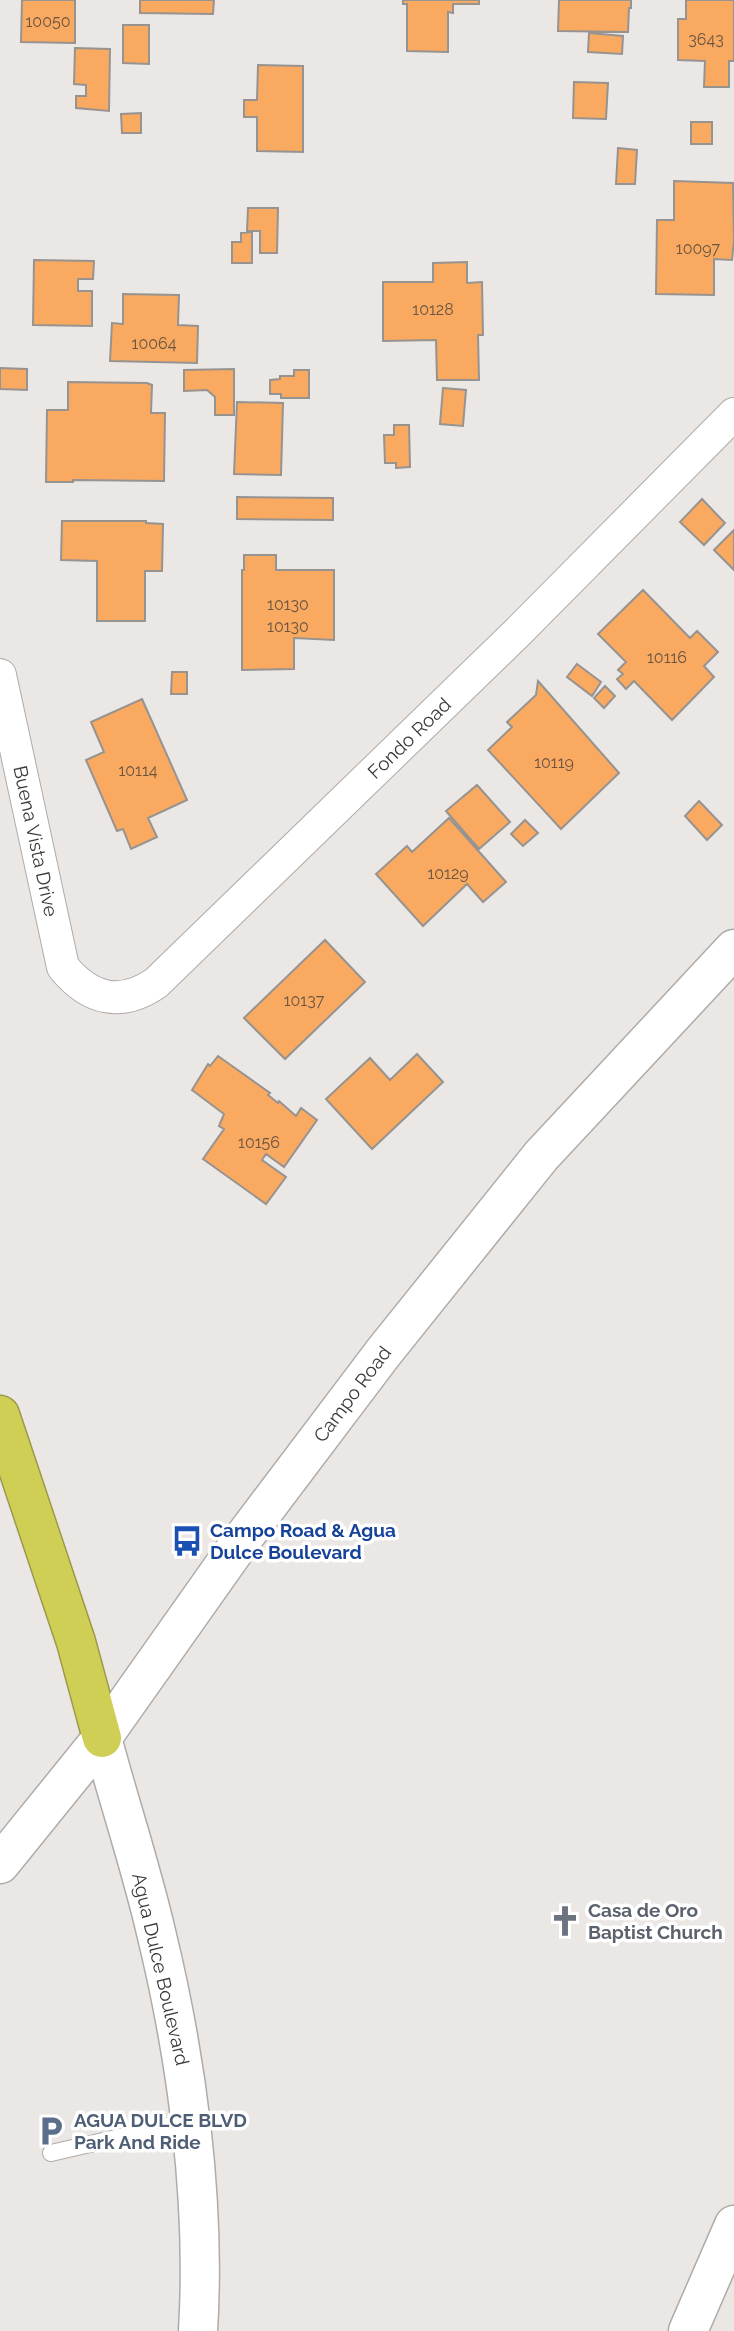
<svg xmlns="http://www.w3.org/2000/svg" width="734" height="2331" font-family="Raleway,sans-serif">
	<rect width="100%" height="100%" fill="#ebe7e5"/>
	<path fill="#f9aa60" stroke="#969391" stroke-width="2" d="M22,0H75V43L21,42Z
		M140,0H214L213,14L140,13Z
		M403,0H479V4H453V13L448,12V52L407,51V4H403Z
		M559,0H631V8H629L628,32L558,31Z
		M686,0H734V61H729V87H704L705,61L678,60V19H686Z
		M123,25H149V64L123,63Z
		M589,33L623,36L622,54L588,52Z
		M75,48L110,49L109,111L76,108V96H86V85L74,84Z
		M258,65L303,66V152L257,151V117H244V100H257Z
		M574,82L608,83L606,119L573,118Z
		M141,113V133H122L121,114Z
		M691,122H712V144H691Z
		M618,148L637,150L635,184H616Z
		M674,181L733,183L734,241L732,260L714,259V295L656,294L657,220H674Z
		M248,208H278L277,253H260V231H247Z
		M252,232V263H232V242H241V233Z
		M34,260L94,261L93,279H78V291H92V326L33,325Z
		M467,262V283L482,282L483,335H478L479,380H437L436,340L383,341V282H433V263Z
		M123,294L179,295L178,325L198,326L197,363L110,361L112,323L123,324Z
		M0,368L27,369V390L0,389Z
		M234,369V415H215V397L207,390L184,391V370Z
		M294,370H309V398H281V394H270V380L280,379V376H294Z
		M68,382L147,383L152,385L151,413H165L164,481L73,480V482H46L47,410H68Z
		M443,388L466,390L463,426L440,424Z
		M237,402L283,403L281,475L234,474Z
		M394,425H409L410,467L396,468V463H385L384,435H394Z
		M237,497L333,498V520L237,519Z
		M702,499L725,523L704,545L680,522Z
		M62,521H146V523L163,524L162,571H145V621H97V561L61,560Z
		M734,530V570L714,550Z
		M244,555H276V570H334V640L294,638V669L242,670V570H244Z
		M643,590L690,638L697,631L718,652L704,666L714,677L672,720L634,681L626,689L617,679L623,674L618,670L626,662L598,634Z
		M577,664L601,682L592,696L567,677Z
		M172,672H187V694H171Z
		M538,681L619,773L561,829L488,750L512,727L507,722L536,695Z
		M605,686L615,696L604,708L594,698Z
		M142,699L187,800L148,818L157,837L131,849L123,829L117,831L86,760L104,752L91,722Z
		M477,785L510,822L479,849L446,811Z
		M699,801L722,825L707,840L685,816Z
		M449,818L506,882L483,902L467,884L423,926L376,874L407,846L412,852Z
		M525,820L538,833L523,846L511,834Z
		M325,940L365,982L285,1059L244,1018Z
		M417,1054L443,1082L372,1149L326,1099L370,1058L390,1080Z
		M218,1056L270,1093L268,1095L278,1103L279,1101L296,1116L301,1108L317,1120L284,1167L266,1154L262,1160L286,1177L266,1204L203,1159L224,1129L219,1126L224,1114L192,1090L208,1064L210,1066Z"/>
	<g fill="none" stroke-linecap="round" stroke-linejoin="round">
		<defs>
			<path id="service" d="M51,2153L190,2121"/>
			<path id="minor" d="M0,675L63,967C90,1000 121,1007 156,983L518,632L734,414"/>
			<path id="tertiary" d="M688,2331L734,2225"/>
			<path id="secondary" d="M102,1738C119,1802 141,1867 156,1932C187,2059 206,2200 198,2331
				M0,1864L102,1738L244,1537L383,1353L541,1156L734,949"/>
			<path id="motorway" d="M0,1415L76,1642L102,1738"/>
		</defs>
		<use href="#service" stroke="#aeaba9" stroke-width="18"/>
		<use href="#minor" stroke="#aeaba9" stroke-width="34"/>
		<use href="#tertiary" stroke="#aeaba9" stroke-width="41"/>
		<use href="#secondary" stroke="#aeaba9" stroke-width="41"/>
		<use href="#motorway" stroke="#9b9a4b" stroke-width="41"/>
		<use href="#service" stroke="#fff" stroke-width="16"/>
		<use href="#minor" stroke="#fff" stroke-width="32"/>
		<use href="#tertiary" stroke="#fff" stroke-width="38"/>
		<use href="#secondary" stroke="#fff" stroke-width="38"/>
		<use href="#motorway" stroke="#cfce55" stroke-width="38"/>
	</g>
	<defs>
		<symbol id="bus-bare" viewBox="-9 -9 18 18"><path d="M-5-6H5V4H4V6H2V4H-2V6H-4V4H-5ZM-3.5-4V0h7V-4ZM-3.5 1.2v1.5H-2V1.2ZM2 1.2v1.5H3.5V1.2Z" fill="#1a4fb4" stroke="#fff" stroke-width="2.5" paint-order="stroke"/></symbol>
		<symbol id="church-bare" viewBox="-9 -9 18 18"><path d="M-1.2-6h2.4v3.5h3.3v2.4h-3.3V6h-2.4V-.1h-3.3v-2.4h3.3Z" fill="#6b7280" stroke="#fff" stroke-width="2.5" paint-order="stroke"/></symbol>
		<symbol id="parking-bare" viewBox="-9 -9 18 18"><path d="M-3.5-5.5H1a3.5 3.5 0 0 1 0 7H-1V5.5H-3.5ZM-1-3.4V-.6H.8a1.4 1.4 0 0 0 0-2.8Z" fill="#5c6f8a" stroke="#fff" stroke-width="2.5" paint-order="stroke"/></symbol>
	</defs>
	<g fill-rule="evenodd">
		<use href="#bus-bare" x="165" y="1519" width="44" height="44"/>
		<use href="#church-bare" x="543" y="1899" width="44" height="44"/>
		<use href="#parking-bare" x="29" y="2109" width="44" height="44"/>
	</g>
	<g text-anchor="middle" stroke-width="7" stroke-linejoin="round" paint-order="stroke">
		<g font-size="16" fill="#6a5542">
			<text x="48" y="27">10050</text>
			<text x="706" y="45">3643</text>
			<text x="698" y="254">10097</text>
			<text x="433" y="315">10128</text>
			<text x="154" y="349">10064</text>
			<text x="288" y="610">10130</text>
			<text x="288" y="632">10130</text>
			<text x="667" y="663">10116</text>
			<text x="554" y="768">10119</text>
			<text x="138" y="776">10114</text>
			<text x="448" y="879">10129</text>
			<text x="304" y="1006">10137</text>
			<text x="259" y="1148">10156</text>
		</g>
		<g font-size="19" fill="#3a3938" stroke="#fff">
			<text transform="translate(409 738) rotate(-44)" y="7">Fondo Road</text>
			<text transform="translate(36 841) rotate(78)" y="7">Buena Vista Drive</text>
			<text transform="translate(352 1394) rotate(-53)" y="7">Campo Road</text>
			<text transform="translate(161 1969) rotate(77)" y="7">Agua Dulce Boulevard</text>
		</g>
		<g font-size="19" font-weight="bold" fill="#164399" stroke="#fff" text-anchor="start">
			<text x="210" y="1537">Campo Road &amp; Agua<tspan x="210" dy="22">Dulce Boulevard</tspan></text>
		</g>
		<g font-size="19" font-weight="bold" fill="#5b616d" stroke="#fff" text-anchor="start">
			<text x="588" y="1917">Casa de Oro<tspan x="588" dy="22">Baptist Church</tspan></text>
		</g>
		<g font-size="19" font-weight="bold" fill="#4e5e75" stroke="#fff" text-anchor="start">
			<text x="74" y="2127">AGUA DULCE BLVD<tspan x="74" dy="22">Park And Ride</tspan></text>
		</g>
	</g>
</svg>
